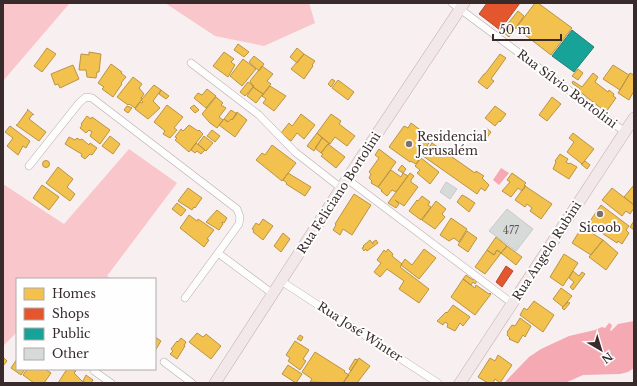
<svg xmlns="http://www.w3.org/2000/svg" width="637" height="386" font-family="'Libre Baskerville',serif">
	<rect width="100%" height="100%" fill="#f8f0f0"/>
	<path fill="#f8c6cb" d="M3,3L69,4L3,81Z
		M165,3H309L315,23L264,46L215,36Z
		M129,149L177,183L107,276L111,279H17V332L3,346V184L64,224Z"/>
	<path fill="#f4a9b3" d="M501,168L509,173L499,185L493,180Z
		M634,321V368L628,372L620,374L583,375L565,383H504L529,357L541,349L569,336L595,330L602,327L605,328L609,323L611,324L612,326L610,330L611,331L618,324Z"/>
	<path fill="#f2c14e" stroke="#ba9444" d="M535,3H538L572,28L551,55L516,28Z
		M518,11L524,16L509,37L502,31Z
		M238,44L249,52L244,57L234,50Z
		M47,48L56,54L42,72L34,66Z
		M297,48L304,54L297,63L290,57Z
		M89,52L101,54L99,72H97L96,78L87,77L86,70H79L81,54L89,55Z
		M224,52L234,59L231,62L235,65L228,77L213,66Z
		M304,54L315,61L312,65L313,66L304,79L291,69Z
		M500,54L506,58L491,79L494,81L487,89L478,82L484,74H485Z
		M254,56L264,64L259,71L249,62Z
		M243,59L256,69L242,86L230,76Z
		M111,64L122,72L121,73L126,77L121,83L122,84L113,97L102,89L104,87L98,83Z
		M73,65L79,79L60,88L58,84L55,85L51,74Z
		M613,65L629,75L620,90L603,79Z
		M262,66L273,74L267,81L271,84L263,94L253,87L250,81Z
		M578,69L583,73L578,80L572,76Z
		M593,73L598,77L595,82L608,92L609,90L614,94L613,96L616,98L606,112L579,91L580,89L572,83L573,81L582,87Z
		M630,73L634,75V91L629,100L618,93Z
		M133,77L142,84L139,88L144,94L141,98L142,99L135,108L129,104L128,105L117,97Z
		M332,79L335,81L331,87L328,84Z
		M338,80L354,92L348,100L332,88Z
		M248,82L254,86L245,96L240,92Z
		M154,85L161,90L153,101L160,108L148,119L135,109L140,102L142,103L143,102L141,100Z
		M270,86L286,96L274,111L263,103L266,99L262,96Z
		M253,87L263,94L256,103L247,96Z
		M207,89L216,96L206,108L194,98L198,93L202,95Z
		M161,90L169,96L166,99L159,94Z
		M216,97L223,103L221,105L226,108L219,117L223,120L217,128L210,123L202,114Z
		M552,97L561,104L547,121L539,115Z
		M167,105L183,117L174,128L177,130L170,138L163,134L165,131L154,122Z
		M194,105L199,110L195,113L190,108Z
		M127,106L132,108L128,113L124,110Z
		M495,106L506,114L500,122L499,121L495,126L485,118Z
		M27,109L34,115L33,114L29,119L46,132L39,141L16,125H17L28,110Z
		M231,110L237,114L232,120L231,119L228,122L224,119Z
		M237,112L247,120L235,137L219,125L224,119L228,122L231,119L232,120Z
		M301,114L315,125L304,139L297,133L291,141L281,133L289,123L292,126L293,125Z
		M331,114L341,121L339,124L355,136L347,146L335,137L330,144L317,133Z
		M87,116L91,119L92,117L110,130L100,144L90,136L92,132L89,130L86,133L80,128L82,125L81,124Z
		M411,123L434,140L432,143L430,141L427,146L428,147L416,164L410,161V162L389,147L404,126L408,128Z
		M189,125L198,131L199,130L203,134L189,152L175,140L177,138L175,137L181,129L183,131Z
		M10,126L30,141L26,148L23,146L18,155L7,146L13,138L5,132Z
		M486,128L491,132L486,139L483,137V136L482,135Z
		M212,130L220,136L215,142L207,136Z
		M317,133L322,138L314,151L307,146Z
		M573,133L594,149L582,164L567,152L574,142L569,138Z
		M110,136L120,144L113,154L102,146Z
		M204,136L213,143L206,151L198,144Z
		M69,137L75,140L77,138L80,140L82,139L89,145L90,143L97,148L92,155L90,154L85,159L81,156L82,154L78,152L65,144Z
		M322,138L330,144H328L321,153L315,148Z
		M196,143L205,150L201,154L197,151L195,153L191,150Z
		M432,143L475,173L476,171L484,176L482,178L489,185L485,191L481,188L477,194L423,156Z
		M328,144L345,157L336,168L321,156L323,154L321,153Z
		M272,145L296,163L282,181L256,160L262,153L265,155Z
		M379,149L396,162L378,187L371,183L372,181L369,178L371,174L369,172L379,158L375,155Z
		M560,154L568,159L566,162L569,164L570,163L577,167L569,179L553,169L556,162L555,161Z
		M421,158L439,172L430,184L417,173L420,170L415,166Z
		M42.5 164a3.5 3.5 0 1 1 7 0a3.5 3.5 0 1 1-7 0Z
		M585,161L590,165L587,169L581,164H582Z
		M402,165L406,169L403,173L398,170Z
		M58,167L73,179L67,187L75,194L70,201L46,183Z
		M391,170L401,177L403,173L408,176L396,192L392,190L387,196L381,191L382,190L378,187Z
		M288,173L311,187L305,196L286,184L287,183L283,180Z
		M410,173L414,176L411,180V182L418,187L404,206L395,200L399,204L396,208L388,203Z
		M512,173L526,183L524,185L526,186L522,191L518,188L511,197L502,191L510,182L507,180Z
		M42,185L59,197L49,210L33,198Z
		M634,185V205L624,197Z
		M525,186L552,204L541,219L530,211L532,208L527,204L525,207L515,200Z
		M188,188L202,198L195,208L194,207L192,210L178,201Z
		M612,188L634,205V208L630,214L626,211L622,216L602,200Z
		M354,194L371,205L352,235L343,229L340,235L333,230L336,225L335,224Z
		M462,195L466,197L475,203L469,212L457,202Z
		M422,196L430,202L428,205L431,207L421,220L409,211L417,200L418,201Z
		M436,201L446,209L442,214L445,217L435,229L422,220Z
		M177,203L186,210L181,216L172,209Z
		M601,205L629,226L626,230L629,233L622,244L618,241L617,243L588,224Z
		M217,210L227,218L224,223L222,222V223L223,224L219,230L206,222Z
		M189,215L197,221L198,219L214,230L207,239L209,240L204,247L180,228Z
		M451,218L467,229L459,242L454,238L449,241L440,235Z
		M263,219L273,226L263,240L253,232L254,230L252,229L256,223L259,225Z
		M634,221V230L630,227Z
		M582,227L603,240L591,255L572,243Z
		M467,231L477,238L468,252L458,245Z
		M283,233L290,239L281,252L274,246Z
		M496,237L507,246L501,253L497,250L494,255L487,250Z
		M370,240L373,244V242L376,240L378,243L367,251L366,249L364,251L362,248L364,247L363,246Z
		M603,240L618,253L606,270L589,257Z
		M507,246L522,257L516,265L501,253Z
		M388,249L393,254L392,256L402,264L400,267L429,289L419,303L399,289L404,281L387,269L380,277L374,272L381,263L377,260L384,250L386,252Z
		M424,249L436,258L419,279L401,265L405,259L412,265Z
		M487,250L494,255L497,250L501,253L485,274L475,267Z
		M564,254L578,263L563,286L550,277Z
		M573,271L579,276L582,272L585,274L573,290L570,287L574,282L569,278Z
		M466,275L473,280L474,279L477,281L475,284L473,282L471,285L463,279Z
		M463,279L475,288L476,285L489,294L490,293L491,294L475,315L451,297Z
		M561,288L572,296L563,307L553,299Z
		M534,301L554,315L543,332L520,315L524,308L527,310Z
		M568,302L570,303L564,310L562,308Z
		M453,305L470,317L463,326L460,323L455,331L447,327L448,324L445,322L443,325L437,321L446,312L447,313Z
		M520,318L531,326L525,337L523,335L518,343L509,339L510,338L507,335L508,333L507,332L512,325L515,326Z
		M197,333L203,337L206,334L221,346L211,359L189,342Z
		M300,335L303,337L301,341L297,339Z
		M155,337L161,341L155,351Z
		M181,338L186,342L184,346H185L177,359L170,354L173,351L171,349L177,341L178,342Z
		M295,341L309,350L303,359L306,361L300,370L288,361L290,358L286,355Z
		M315,352L345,371L344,372L349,375L343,383L310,382L312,379L302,372Z
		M498,355L512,365L500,383L495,379L493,383H488L478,377L490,358L495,361Z
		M3,357L7,361L3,366Z
		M359,358L370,366L357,383H343Z
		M17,359V369H25L21,375L11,368Z
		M355,359L358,360L351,371L349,369Z
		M288,365L302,374L296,383L282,374Z
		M27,369H45L51,373L44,383H34L23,375Z
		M67,369H72L76,371L74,373L84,383H58Z
		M86,375L93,380L91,383H86L83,381Z"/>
	<path fill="#e4572e" stroke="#b14a2d" d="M487,3H520L500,30L479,14Z
		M506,266L513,271L502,287L496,282Z"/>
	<path fill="#17a398" stroke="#217f78" d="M572,30L594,47L574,72L552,56Z"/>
	<path fill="#d6dad8" stroke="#c6cac8" d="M446,182L457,189L450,199L440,192Z
		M507,209L533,229L516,251L489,231Z"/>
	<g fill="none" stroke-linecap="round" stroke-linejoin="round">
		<defs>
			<path id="street" d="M452,3L625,132
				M191,63L259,115L295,152L341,188
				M29,166L79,103L86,97L92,98L237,209L240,217L239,224L218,253L273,294
				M347,179L513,304
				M281,281L438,383
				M185,298L218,253
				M164,362L192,383
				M94,371L111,383"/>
			<path id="primary" d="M215,383L347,179L464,3
				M460,383L634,118"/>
		</defs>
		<use href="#street" stroke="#b5abab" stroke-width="8"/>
		<use href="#primary" stroke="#c1abae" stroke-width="12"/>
		<use href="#street" stroke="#fefdfd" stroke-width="7"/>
		<use href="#primary" stroke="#f3e8e9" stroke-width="11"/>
	</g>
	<g fill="#7c7071" stroke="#fefefe" stroke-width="1.5">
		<circle cx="409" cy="144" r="4"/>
		<circle cx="600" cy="214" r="4"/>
	</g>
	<g text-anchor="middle" stroke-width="4" stroke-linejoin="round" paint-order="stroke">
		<g font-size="10" fill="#605757">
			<text x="511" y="234">477</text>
		</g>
		<g font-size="12" fill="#392b2c" stroke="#fefefe">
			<text transform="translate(567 89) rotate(37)" y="4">Rua Sílvio Bortolini</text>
			<text transform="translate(339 193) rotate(-57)" y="4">Rua Feliciano Bortolini</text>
			<text transform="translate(547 251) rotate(-57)" y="4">Rua Angelo Rubini</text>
			<text transform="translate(360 332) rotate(33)" y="4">Rua José Winter</text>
		</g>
		<g font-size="12" fill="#392b2c" stroke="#fefefe" text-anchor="start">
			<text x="417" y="141">Residencial<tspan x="417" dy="14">Jerusalém</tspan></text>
			<text x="600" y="232" text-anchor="middle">Sicoob</text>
		</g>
	</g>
	<rect width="637" height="386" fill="none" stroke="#392b2c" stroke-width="8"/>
	<rect x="16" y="278" width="140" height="92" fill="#fefefe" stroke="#afaaaa"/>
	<rect x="24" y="288" width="20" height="12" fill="#f2c14e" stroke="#afaaaa"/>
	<text x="52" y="298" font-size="12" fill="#392b2c">Homes</text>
	<rect x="24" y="308" width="20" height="12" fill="#e4572e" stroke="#afaaaa"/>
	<text x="52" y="318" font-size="12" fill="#392b2c">Shops</text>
	<rect x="24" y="328" width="20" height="12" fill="#17a398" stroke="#afaaaa"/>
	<text x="52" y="338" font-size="12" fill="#392b2c">Public</text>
	<rect x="24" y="348" width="20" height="12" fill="#d6dad8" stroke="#afaaaa"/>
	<text x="52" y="358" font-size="12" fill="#392b2c">Other</text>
	<g transform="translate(601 350) rotate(142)" stroke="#fefefe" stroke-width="3" paint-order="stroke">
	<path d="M0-3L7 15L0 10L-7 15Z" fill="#392b2c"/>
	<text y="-6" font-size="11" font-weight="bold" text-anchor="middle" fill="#392b2c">N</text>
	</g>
	<path d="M493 34v6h68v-6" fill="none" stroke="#392b2c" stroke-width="2"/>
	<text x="499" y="34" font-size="12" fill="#392b2c" stroke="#fefefe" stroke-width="3" paint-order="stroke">50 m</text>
</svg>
